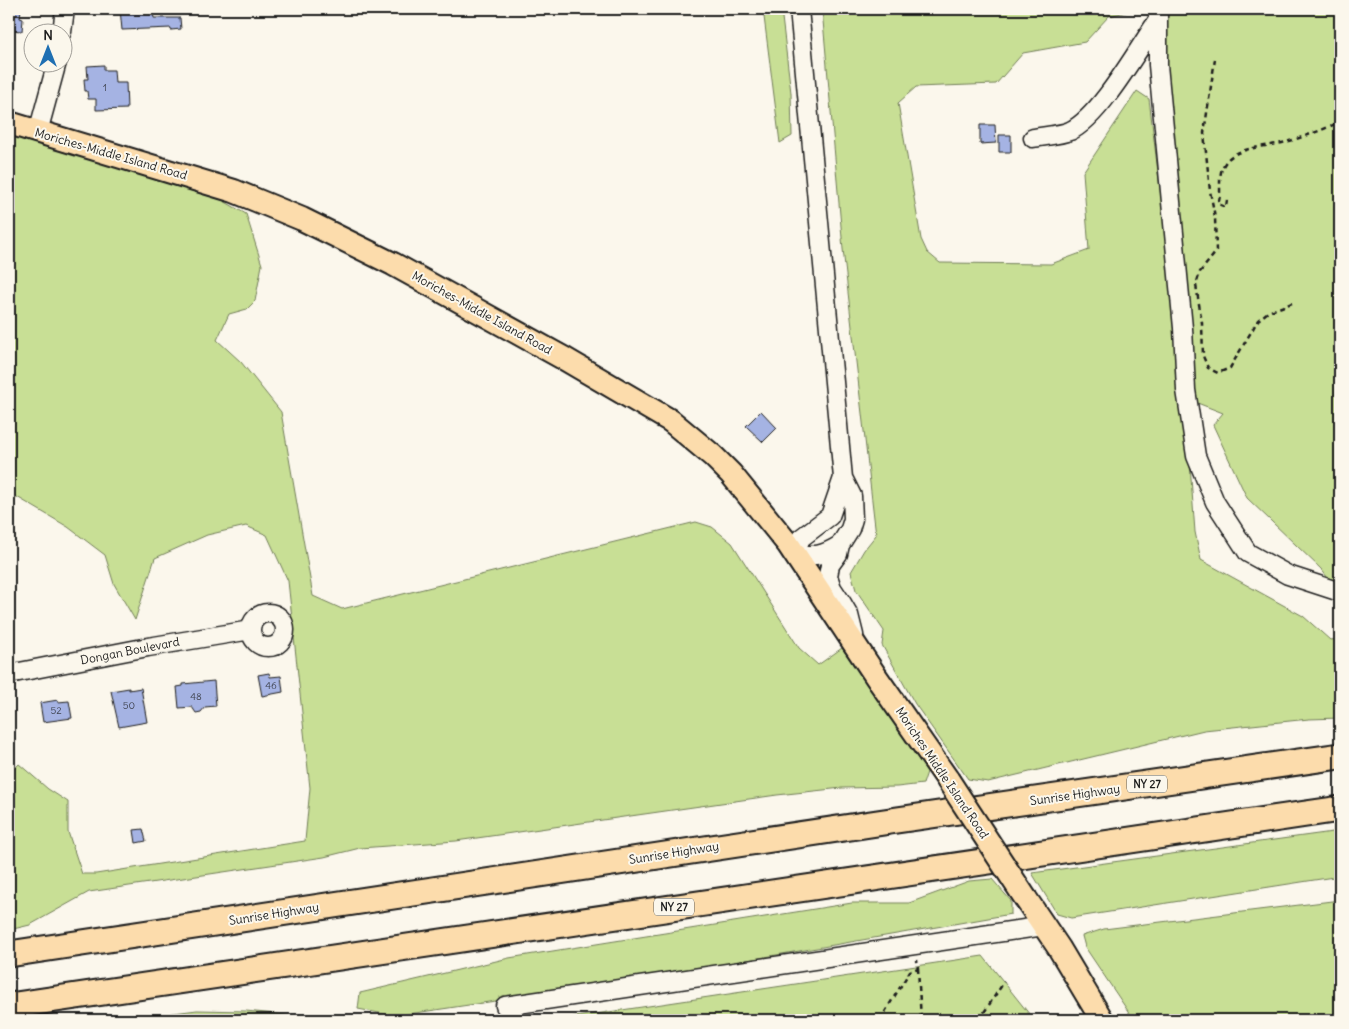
<svg xmlns="http://www.w3.org/2000/svg" width="1349" height="1029" font-family="Delius,sans-serif">
	<rect width="100%" height="100%" fill="#fbf7ec"/>
	<filter id="ink" filterUnits="userSpaceOnUse"><feTurbulence type="fractalNoise" baseFrequency=".02" numOctaves="2"/><feDisplacementMap in="SourceGraphic" scale="10" xChannelSelector="R" yChannelSelector="G"/><feConvolveMatrix kernelMatrix="1 2 1 2 8 2 1 2 1" color-interpolation-filters="sRGB"/></filter>
	<g filter="url(#ink)">
		<path fill="#c8df95" stroke="#727e58" d="M763,9H781L791,93L792,136L780,143Z
			M822,9H1138L1109,16L1085,42L1023,53L996,84L916,87L898,103L921,239L927,252L940,263L1051,264L1089,250L1083,172L1137,91L1149,99L1161,197L1163,64L1166,9H1340V594L1321,569L1247,498L1213,425L1223,413L1182,397L1188,437L1195,532L1201,560L1303,616L1330,640L1340,639V718L1309,719L1204,730L988,782L968,779L915,704L882,645L884,631L856,590L851,572L864,550L876,535L843,249Z
			M9,135L222,200L246,214L262,265L255,301L247,309L229,314L217,340L241,362L281,412L313,596L342,609L696,522L712,527L732,543L799,648L818,665L842,648L927,772L923,784L897,787L842,788L777,795L456,841L360,848L324,857L89,892L30,925L9,930V774L19,764L48,789L68,802V832L82,874H96L305,841L310,788L288,581L267,535L246,526L207,535L155,558L135,620L114,584L105,555L68,527L17,497H9Z
			M1340,831V876L1071,918L1057,914L1032,873Z
			M992,879L1011,901V914L616,983L395,1016L358,1009L360,993L509,958L852,903H909L969,881Z
			M1340,900V1020H1134L1085,947L1082,936L1104,929Z
			M983,956L1034,1020H555Z
			M197,1010L246,1011L305,1017L282,1020H119Z"/>
		<path fill="#a5b3e3" stroke="#1c1c1c" d="M9,9H21L20,18L23,19L22,31L9,30Z
			M120,9H152L154,18H180L181,29L171,30V28L122,30Z
			M104,65V70H114L115,83H126L127,109L96,110V99H88L87,91H85L84,79H88L87,66Z
			M980,125H995L996,143L980,144Z
			M999,135H1011V152H999Z
			M761,411L777,428L763,442L746,426Z
			M269,673L270,677L281,676L283,692L262,696L258,675Z
			M214,681L216,706L205,707L201,712L196,713L192,707L179,708L177,687L183,686V684Z
			M129,688V690L141,688L147,722L119,727L111,691Z
			M58,700V702L69,701L72,718L43,722L40,703Z
			M143,829L146,841L136,843L134,830Z"/>
		<g fill="none" stroke-linecap="round" stroke-linejoin="round">
			<defs>
				<path id="minor" d="M799,9L843,478L830,516L801,538L795,553C815,557 822,556 840,545
					M1158,9V65L1183,328L1186,390L1196,456L1215,502L1248,553L1288,575L1340,592
					M62,32L65,9
					M38,132L57,62
					M1033,138C1044,136 1060,135 1070,131C1100,117 1138,49 1158,20
					M843,478L852,496L853,519L850,529L840,545L838,554L830,565L828,576L832,588L842,603L849,615L854,635
					M251 630a17 17 0 1 1 34 0a17 17 0 1 1-34 0Z
					M9,674L148,647L251,630
					M505,1006L1044,926"/>
				<path id="major" d="M9,123L234,191L302,219L393,264L565,359L671,421L713,456L731,474L788,544L877,678L948,780
					M1026,899L1059,948L1102,1020"/>
				<path id="highway" d="M9,954L897,820L1340,756
					M9,1006L1340,809"/>
			</defs>
			<use href="#minor" stroke="#1c1c1c" stroke-width="21"/>
			<use href="#major" stroke="#1c1c1c" stroke-width="26"/>
			<use href="#highway" stroke="#1c1c1c" stroke-width="29"/>
			<path stroke="#1c1c1c" stroke-width="2.5" stroke-dasharray="5 4" stroke-linecap="butt" d="M1215,59L1204,133L1210,191L1215,217L1216,252L1200,272L1196,285L1202,323L1203,356L1208,368L1218,373L1230,368L1258,320L1268,312L1292,303
				M1227,200L1226,207L1218,204C1223,191 1216,176 1225,163C1235,147 1266,147 1282,143C1302,138 1322,130 1340,122
				M918,968L921,1020
				M880,1020L910,971L918,968L917,960
				M979,1020L1004,982"/>
			<use href="#minor" stroke="#fbf7ec" stroke-width="18"/>
			<use href="#major" stroke="#fcdcac" stroke-width="22"/>
			<use href="#highway" stroke="#fcdcac" stroke-width="25"/>
			<defs>
				<path id="major-bridge" d="M948,780L1026,899"/>
			</defs>
			<use href="#major-bridge" stroke="#1c1c1c" stroke-width="26" stroke-linecap="butt"/>
			<use href="#major-bridge" stroke="#fcdcac" stroke-width="22"/>
		</g>
	</g>
	<g text-anchor="middle" stroke-width="4" stroke-linejoin="round" paint-order="stroke">
		<g font-size="10" fill="#3e424e">
			<text x="105" y="91">1</text>
			<text x="271" y="689">46</text>
			<text x="196" y="700">48</text>
			<text x="129" y="709">50</text>
			<text x="56" y="714">52</text>
		</g>
		<g fill="#fbf7ec" stroke="#5f5e5a" stroke-width="1">
			<rect x="1127" y="775.5" width="40" height="17" rx="4"/>
			<rect x="654" y="898.5" width="40" height="17" rx="4"/>
		</g>
		<g font-size="11" font-weight="bold" fill="#1c1c1c">
			<text x="1147" y="788">NY 27</text>
			<text x="674" y="911">NY 27</text>
		</g>
		<g font-size="12" fill="#1c1c1c" stroke="#fbf7ec">
			<text transform="translate(111 154) rotate(16)" y="4">Moriches-Middle Island Road</text>
			<text transform="translate(482 313) rotate(29)" y="4">Moriches-Middle Island Road</text>
			<text transform="translate(130 651) rotate(-11)" y="4">Dongan Boulevard</text>
			<text transform="translate(942 773) rotate(56)" y="4">Moriches Middle Island Road</text>
			<text transform="translate(1075 795) rotate(-8)" y="4">Sunrise Highway</text>
			<text transform="translate(674 853) rotate(-9)" y="4">Sunrise Highway</text>
			<text transform="translate(274 914) rotate(-9)" y="4">Sunrise Highway</text>
		</g>
	</g>
	<rect width="1349" height="1029" fill="none" stroke="#fbf7ec" stroke-width="30"/>
	<rect x="15" y="15" width="1319" height="999" fill="none" stroke="#1c1c1c" stroke-width="2" filter="url(#ink)"/>
	<g transform="translate(48 48)"><circle r="24" fill="#fbf7ec" stroke="#a29f99"/>
	<path d="M0-4L9 19L0 12L-9 19Z" fill="#1f6fb2"/>
	<text y="-8" font-size="14" font-weight="bold" text-anchor="middle" fill="#1c1c1c">N</text>
	</g>
</svg>
